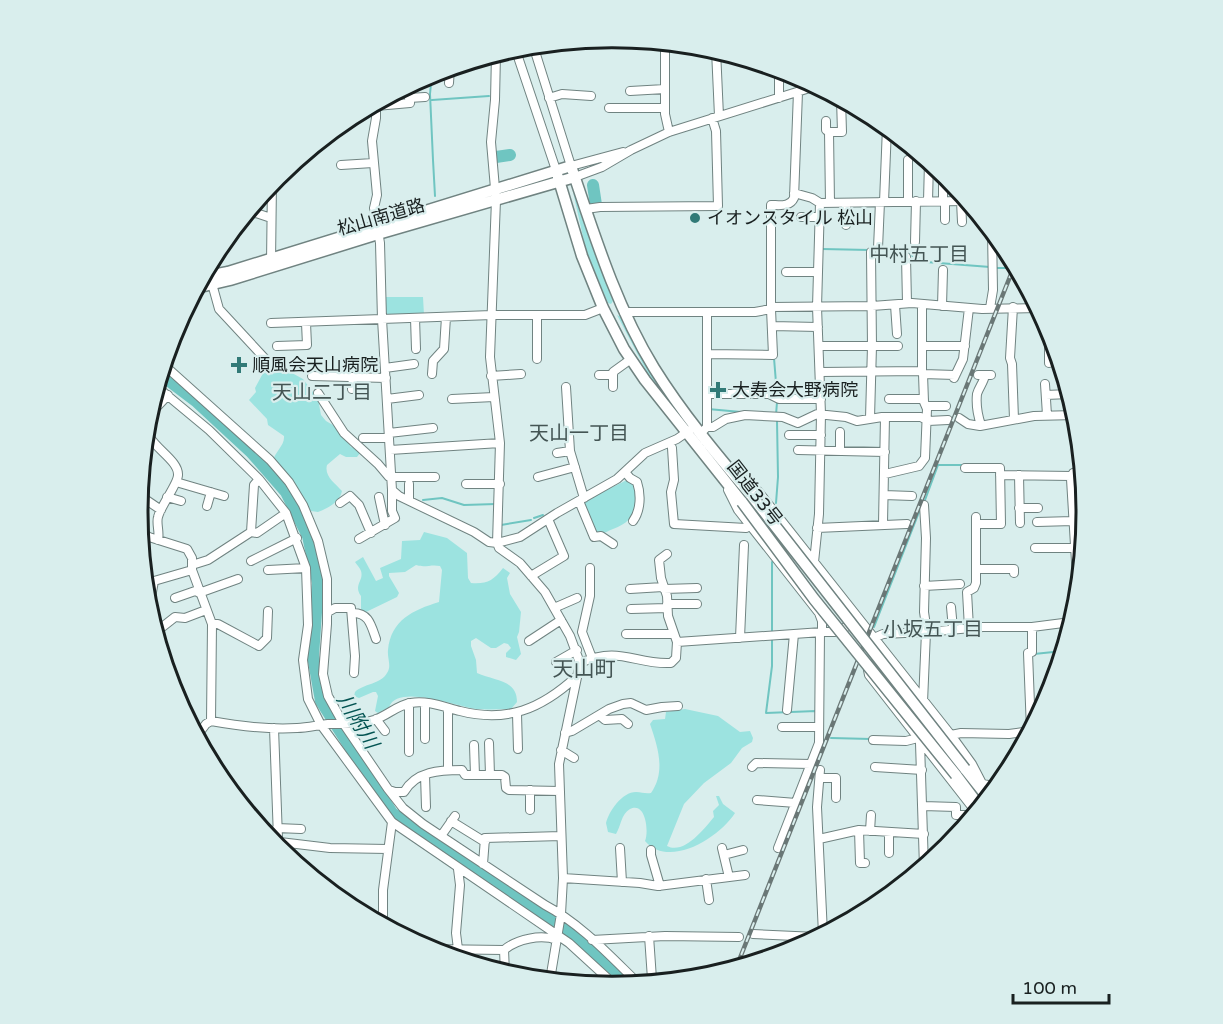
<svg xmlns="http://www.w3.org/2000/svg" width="1223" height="1024" font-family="'Varela Round','Noto Sans JP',sans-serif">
	<rect width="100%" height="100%" fill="#d9eeed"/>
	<path fill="#9ce3e0" d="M573,192L594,252L613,301L611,304L608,303L586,250Z
		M385,297H423L424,315H385Z
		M617,315L621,317L644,360L670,403L649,376Z
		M265,363L270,367L292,373L303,379L318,399L321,415L326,421L338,428L351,447L360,449V453L357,457H346L340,454L327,465C324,476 335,483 342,491C340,502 328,508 318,512L311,511L273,462C274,452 285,446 284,436L268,425L267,419L249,400L256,392L255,388L262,375L258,371Z
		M627,480L635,486C637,509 636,520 613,529C606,532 603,534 595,534L583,505L584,501Z
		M424,532L447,538L467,553L468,578L471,583C487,584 493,581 503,568L510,573L507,578L510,594L521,612L519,632L517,637L521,654L516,660L506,657V653L511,648L508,644L504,643L496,648H491L476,638L471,641V646L476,660L477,673C494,681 517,679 517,702L511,709C500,709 488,710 477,709C458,707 398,683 389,707L378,713L375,711L378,696L376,692H373L359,698L354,696L355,692C363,684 381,684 387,673C392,666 387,658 388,650C391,620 413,610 439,602L442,570L440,566C431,564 425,568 416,565L405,572L389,573V576L399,593L397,597L366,612H361V596C353,585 364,581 361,571C360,568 357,565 355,562L363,557L376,581L383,578L380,568L401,559L402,541L420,540Z
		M685,709L718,716L740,732L750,731L753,738L752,742L742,748L731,763L704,783L684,804L667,846C684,855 704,829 714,817L713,811L719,805L716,796H719L723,804L735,813C719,838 669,869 645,841C649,832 646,801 630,809C621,814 621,826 616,834L608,832L606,823C609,811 622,792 636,792C642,792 645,794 651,793C666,772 658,747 650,724L653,720L665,719L666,712Z"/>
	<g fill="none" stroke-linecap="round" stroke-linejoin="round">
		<path stroke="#6fc5c1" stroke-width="2" d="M432,73L430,94L433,160
			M432,100L489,96
			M433,160L435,196
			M822,249L870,250
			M880,250C898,250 909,253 924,261
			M926,262L990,267
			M996,268H1010
			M774,358L777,395
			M708,409L741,412
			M776,415L777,402
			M938,465H966
			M423,500L442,498L464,505L496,504
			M925,500L938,465
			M776,503L778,477L777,421
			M534,518L543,515
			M501,525L531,520
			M874,627L921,507
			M772,632V562
			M772,638V666L766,713L816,711V714
			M1034,654L1063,651
			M1032,703L1045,704
			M831,738L871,739"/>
		<path stroke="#6fc5c1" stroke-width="12" d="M496,157L510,155
			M593,185L596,205
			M160,374L197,402L251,452L286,492L308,536L318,583L313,656L321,701L392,813L564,927L611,967L628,985"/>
		<defs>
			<path id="minor" d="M665,43V114L669,132
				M533,45L571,166L623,152
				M515,48L556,170
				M716,50L719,116
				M496,54L495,100L491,142L496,200L490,357L500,443L497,543L499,548L520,563L545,592L570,636L580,663L559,764L563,878L561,914L550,980
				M449,83L450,68
				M630,91L665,89
				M409,98L425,97
				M549,98L562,94L591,96
				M779,98V69
				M376,103V118L372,141L377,195L374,208L380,243L382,319L392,490L399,496L474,532L489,542L497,543L520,537L557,513L617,479L645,453L677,439L690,430
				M376,106L410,103L409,85
				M609,108H665
				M826,121V130L829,132
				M303,154H305
				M908,160V201
				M341,165L373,163
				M943,173V201
				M575,177L602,167L631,150L669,132L816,86
				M794,193L812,198L820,203L967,201
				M928,201L929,162
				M961,201L962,222
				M884,202L887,127
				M830,203L829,132H842L841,99
				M586,209L600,207L718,206L716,131L712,118
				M246,214L256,213L271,218
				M801,217H819
				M945,220V201
				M846,225V203
				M915,242L916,201
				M878,248L880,202
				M906,257L907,303
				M271,263L272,182
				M786,272H817
				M211,280L219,309L269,363
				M895,305L897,334
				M942,306L943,270
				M771,307V205C780,205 790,207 794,198L798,92
				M1013,307L1010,358L1012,364L1014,419
				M990,308L993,290L992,232
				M624,312H755L771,309V307L872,306L912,303L982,309L1038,308
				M415,318L416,349
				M271,323L492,315H585L603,308
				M772,326L818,327
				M277,346L307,345L306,323
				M819,346H898
				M922,346H965
				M708,354L773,355L771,309
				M537,359V315
				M1049,363V330
				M163,364L270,460L289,482L303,505L318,541L327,579V624L323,674L328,696L343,723L388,789L403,808L423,824L545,905C581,924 610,956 639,984
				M385,368L414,364
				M922,371V304
				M820,372L922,371L923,374L955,375
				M432,374L433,361L444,349L446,317
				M599,375H613
				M978,375H991
				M312,376L386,378
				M491,376L521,374
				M954,378L963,359L969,308
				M1045,384L1047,415
				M156,386L209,430L259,479L286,513L306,568L308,625L303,660L308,699L321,725L392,822L569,943L616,986
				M566,387L570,451L584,498
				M613,387V372L631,359
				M352,389L353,377
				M318,393L344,433L378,464L389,477H435
				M707,394H769L779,399H821
				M1046,395L1069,394
				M387,399L419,395
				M452,399L494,397
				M889,399H924
				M926,406H946
				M870,418L872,346L871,252
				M959,418L968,424L980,426L1034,416L1076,415
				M981,425C978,416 976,403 977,394C979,387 984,382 985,375
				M707,427V312
				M389,433L433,428
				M701,433L707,427H713L726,419L745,415L783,417L798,423L817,414L846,417L857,421L882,417H921L928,421L948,420
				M789,435H821
				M363,438H389
				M672,448L674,480L671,492L674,524L746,528
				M390,450L500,443
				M798,450L885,452
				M840,451V432
				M557,453L570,451
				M965,468H1000L1001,524H976
				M625,472L630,478L637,482C641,494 641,510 633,521
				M885,474L919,466L925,458L927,409L924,402L923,374
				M1000,475L1072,476
				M1019,475L1020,523
				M740,476L758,491L951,735L972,764L985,789
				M538,477L575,467
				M176,482L224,496
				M140,483L141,480
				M409,484V500
				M466,484H500
				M728,490L738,510L819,613L822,621V632H835L855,623
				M139,495L161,510
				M884,495L912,496
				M167,497L181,501
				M379,497L385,525
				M579,501L594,537L601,536L613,544
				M340,503L350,496L359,505L371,533
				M924,505L926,538L924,612L927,632
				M207,506L211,492
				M1019,508H1038
				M1037,522L1073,521
				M883,524L885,417
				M817,528L907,524
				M139,530L149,537L187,549L192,558V570L212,624L211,721
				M251,532L257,533L286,513
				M359,539L395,518L392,511V490
				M158,540C160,532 156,524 158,517C161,505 178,484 178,475C179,457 139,442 147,420C149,414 163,401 168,395
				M1035,548H1075
				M667,554L659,560L661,578L667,596L668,616L677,642
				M251,561L297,538
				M814,562L819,514L821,414L817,307L820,203
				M192,565L208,560L251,532L254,485L259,479
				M590,568V596L582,632L592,658
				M976,569H1014V573
				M268,570L306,568
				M531,576L564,556L548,519
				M924,586L960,584
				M144,588L154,581L192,570
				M630,589L663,587
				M664,589L697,588
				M199,593L238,579
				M1078,595L1071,479L1073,473L1082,471
				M175,598L198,590
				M667,604H697
				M951,607L953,629
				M149,608L154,581
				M554,608L577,598
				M631,609L667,608
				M328,612L335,608H351L355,656L354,673
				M353,613C369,613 371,625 376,639
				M212,624H218L259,646L267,638L268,611
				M969,628L967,592L974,588L976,583V517
				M626,634H674
				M156,637L161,628L175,617L185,618L206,610
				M740,638L744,545
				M874,638L883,634L926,632L983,627H1032L1071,622
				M529,641L561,620
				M882,657L868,670L869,675L976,812
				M556,662L577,650
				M580,663C621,645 634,665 671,663L676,658L677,642L822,632
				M923,702L926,632
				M409,703V752
				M425,703V739
				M448,708V770
				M787,710L794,634
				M517,714L518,749
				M599,715L605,720L622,719L628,724
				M376,719L385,731
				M782,727H819
				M1031,730L1028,653L1032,652V627
				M565,733L572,731L609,709L623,704L631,703L646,710L662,707L678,706
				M951,735L961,733L1009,734L1030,731
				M196,737L206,724L211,721C239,726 268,730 297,728C307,728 318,725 328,724C343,723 360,725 374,720C387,716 397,705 411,703C427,700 444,707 460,711C507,723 541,709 576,677
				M873,740L906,741L918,738
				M489,743L490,775
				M920,743L924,867
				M474,745L475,775
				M561,750L574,758
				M752,767L756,763L811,764
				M875,767L922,770
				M820,770L817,807L823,934
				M425,775L426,807
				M820,778H836V798
				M983,784L997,787
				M389,790L395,792H404C416,771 440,770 462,770L465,775H502L505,777L506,788L509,790L560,791
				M757,800L796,803
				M923,806L956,807V815H968L975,812
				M530,810V790
				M451,821L485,842
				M277,828L301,829
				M859,830L860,863H865
				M870,831L871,815
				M889,832V853
				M441,836L455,816
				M268,838H278L274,728
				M278,838L280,842L330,848L388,849
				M819,839L859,830L924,834
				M620,848L622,882
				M722,848L729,877
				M778,848L819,743L820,632
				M651,850V855L660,886
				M724,855L743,850
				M483,864L485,838L561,836
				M563,878L640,883L658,886L745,875
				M706,879L709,900
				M383,925V890L392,822
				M753,934L817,937
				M592,940L665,936L739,937
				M428,949L504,950
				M458,949L456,933L460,885L458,869
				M505,973L504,950C517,939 541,934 557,940
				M640,984L652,979L649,936"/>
			<path id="highway" d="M558,177L582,256L603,308L624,349L645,380L742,502
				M202,277L228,272L571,166C594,234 616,306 654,368C682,413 717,455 751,495
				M196,288L230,280L378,234L575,177
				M965,769L988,798
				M956,775L980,807"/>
		</defs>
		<use href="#minor" stroke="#708381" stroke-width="10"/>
		<use href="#highway" stroke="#708381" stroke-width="13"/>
		<use href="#minor" stroke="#fff" stroke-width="8"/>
		<use href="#highway" stroke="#fff" stroke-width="10"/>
		<defs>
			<path id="rail" d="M736,968L1015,264"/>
		</defs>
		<use href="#rail" stroke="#6a7776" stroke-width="4.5"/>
		<use href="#rail" stroke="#d9eeed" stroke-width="2" stroke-dasharray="7" stroke-linecap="butt"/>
		<defs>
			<path id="highway-bridge" d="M751,495L965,769
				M742,502L814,599L956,775"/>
		</defs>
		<use href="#highway-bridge" stroke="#708381" stroke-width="13" stroke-linecap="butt"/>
		<use href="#highway-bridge" stroke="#fff" stroke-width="10"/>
	</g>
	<g fill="#317a77" stroke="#d9eeed" stroke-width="2">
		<circle cx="695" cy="218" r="6"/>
		<path d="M236 356h6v6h6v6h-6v6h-6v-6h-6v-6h6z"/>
		<path d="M715 381h6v6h6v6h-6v6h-6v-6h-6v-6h6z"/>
	</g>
	<g text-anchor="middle" stroke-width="4.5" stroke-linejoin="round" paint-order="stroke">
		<g font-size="18" fill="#192020" stroke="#d9eeed">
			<text transform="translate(381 217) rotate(-16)" y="6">松山南道路</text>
			<text transform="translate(755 493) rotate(52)" y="6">国道33号</text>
		</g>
		<g font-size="18" fill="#192020" stroke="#d9eeed" text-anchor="start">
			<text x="707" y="224">イオンスタイル 松山</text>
			<text x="252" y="371">順風会天山病院</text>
			<text x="732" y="396">大寿会大野病院</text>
		</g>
		<g font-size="20" fill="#445554" stroke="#d9eeed">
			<text x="919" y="261">中村五丁目</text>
			<text x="322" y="399">天山二丁目</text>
			<text x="579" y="440">天山一丁目</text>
			<text x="933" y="636">小坂五丁目</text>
		</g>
		<g font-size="20" font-style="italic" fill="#045452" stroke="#d9eeed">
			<text transform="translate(358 721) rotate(59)" y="7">川附川</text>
		</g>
		<g font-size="21" fill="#445554" stroke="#d9eeed">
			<text x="584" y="676">天山町</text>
		</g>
	</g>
	<path d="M0 0H1223V1024H0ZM148 512a464 464 0 1 1 928 0a464 464 0 1 1-928 0Z" fill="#d9eeed" fill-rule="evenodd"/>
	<path fill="none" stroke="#192020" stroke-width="3" d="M148 512a464 464 0 1 1 928 0a464 464 0 1 1-928 0Z"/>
	<path d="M1013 994v9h96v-9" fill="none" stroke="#192020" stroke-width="3"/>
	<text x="1022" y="994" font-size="18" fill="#192020" stroke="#d9eeed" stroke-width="4.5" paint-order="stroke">100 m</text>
</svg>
